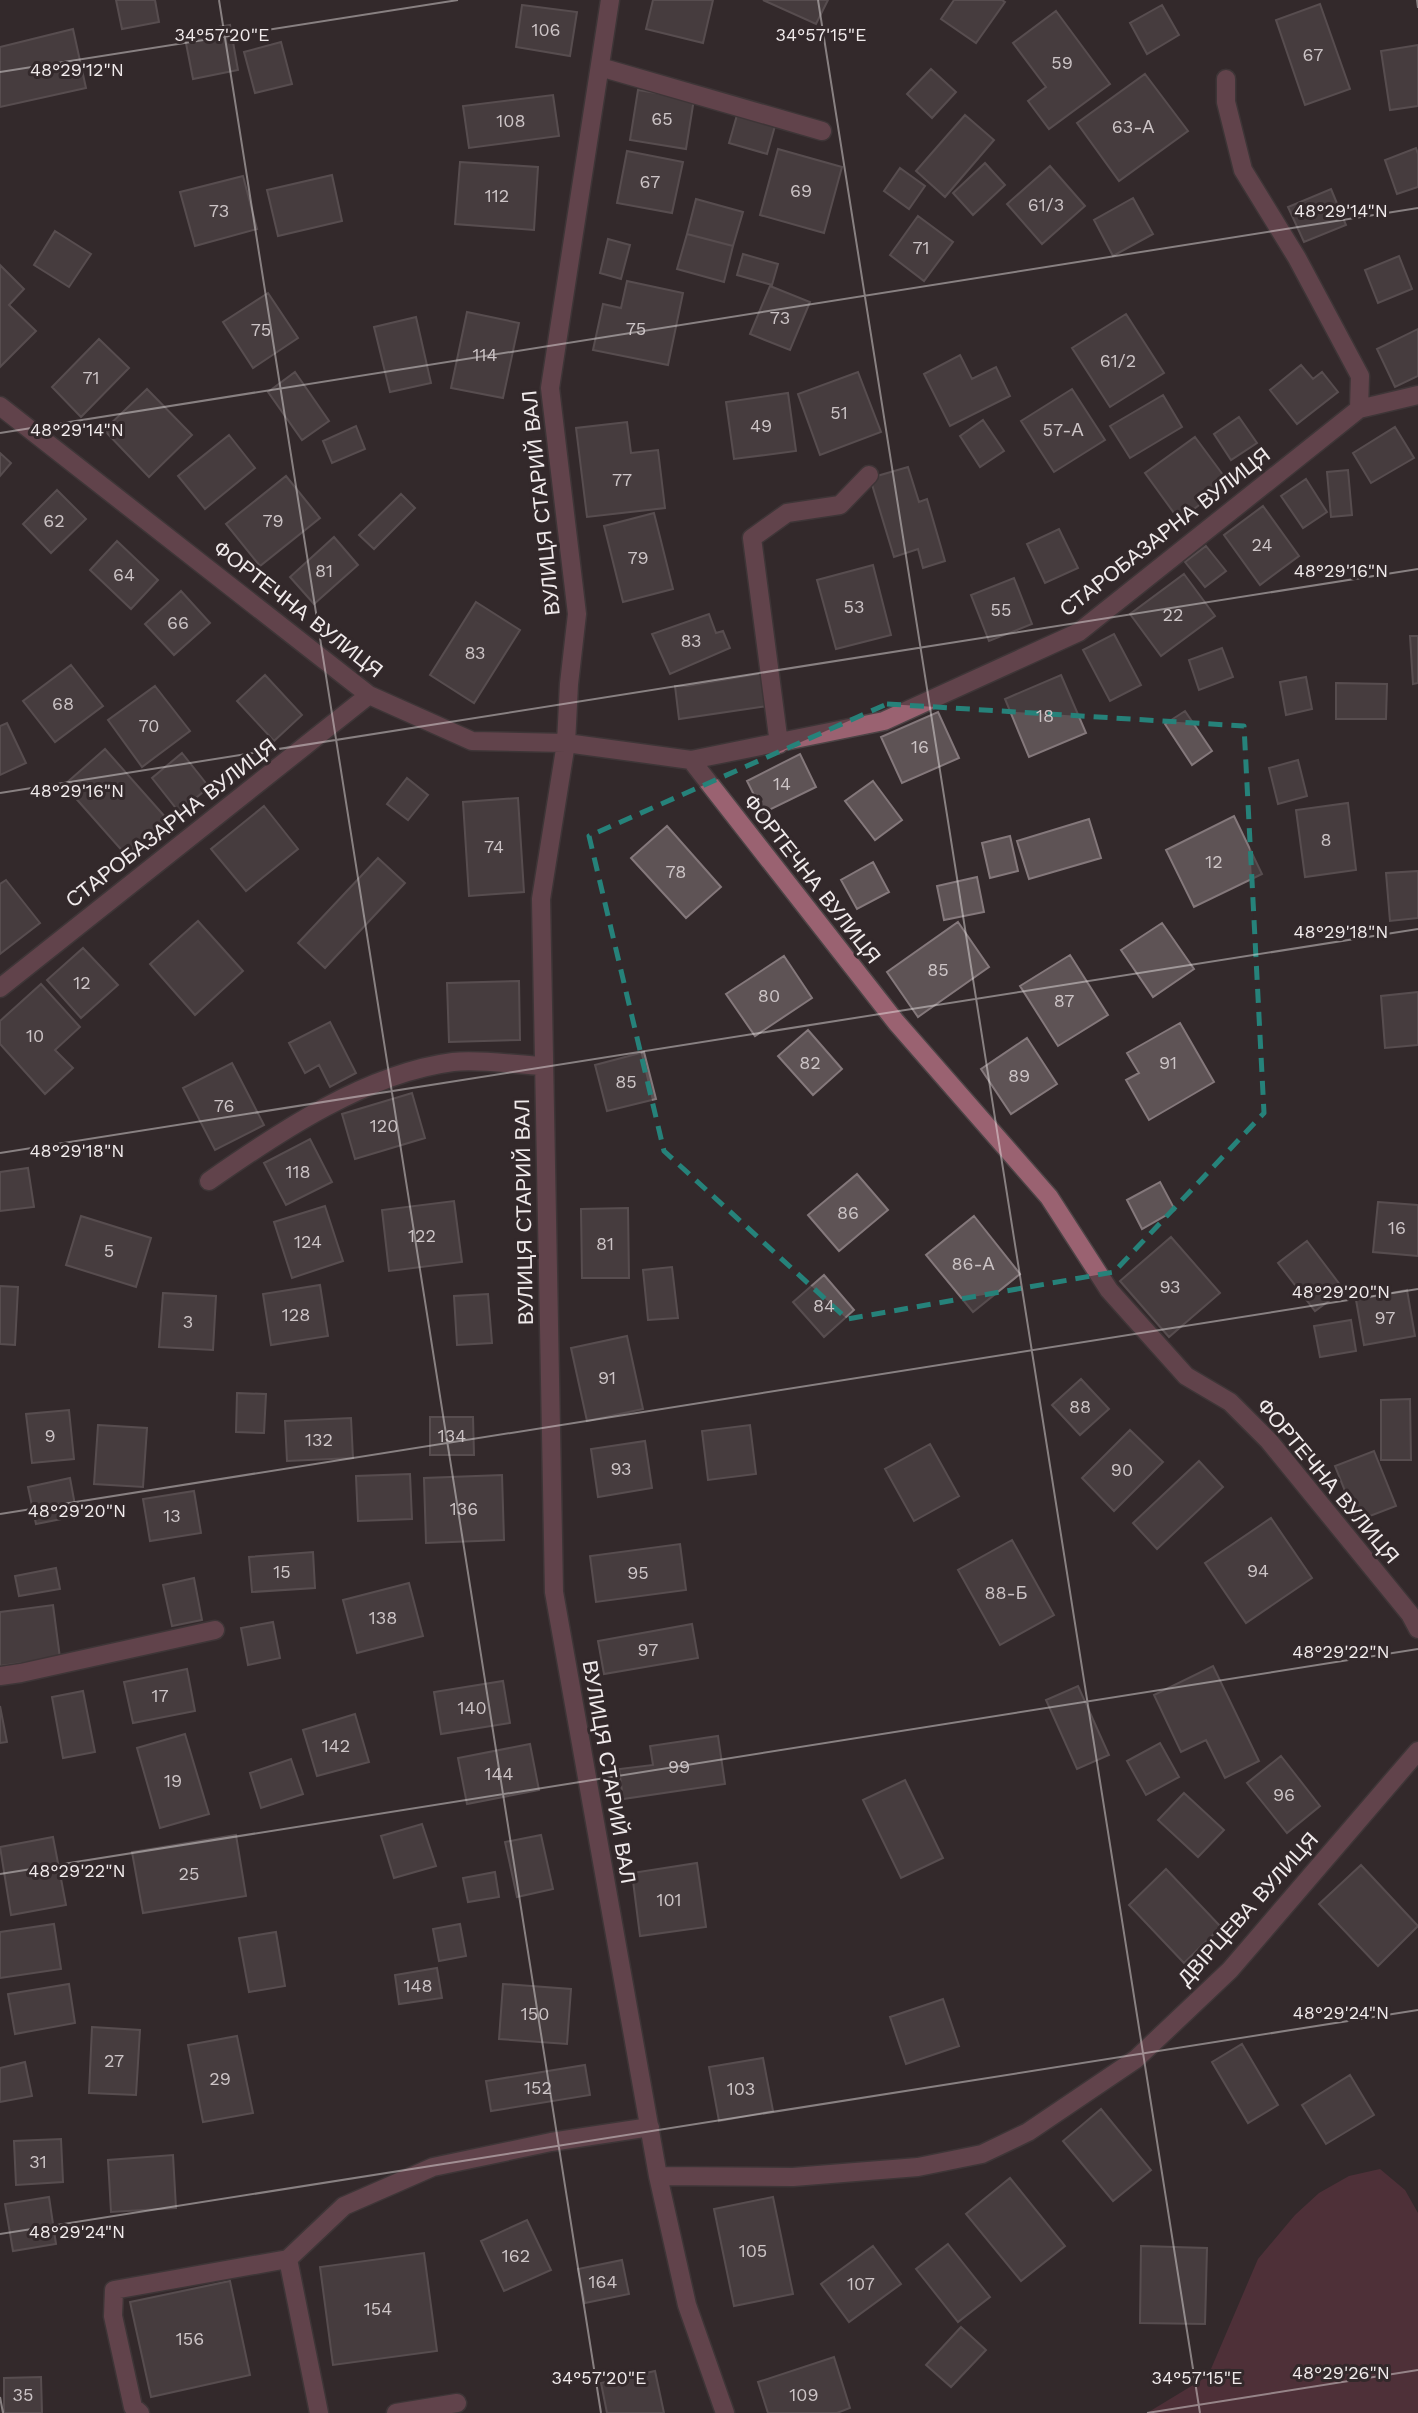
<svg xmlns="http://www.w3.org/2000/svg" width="1418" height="2413" font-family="'Work Sans',sans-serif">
	<rect width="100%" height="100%" fill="#33292b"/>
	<path fill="#6f3848" d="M1380,2169L1405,2190L1418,2213V2413H1147L1208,2376L1258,2259L1295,2215L1319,2193L1349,2176Z"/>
	<path fill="#5e5355" stroke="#84787b" stroke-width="2" d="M116,0H155L159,22L122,29Z
		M653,0H713L703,43L646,29Z
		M763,0H828L816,24Z
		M954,0H1002L1005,2L976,43L941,19Z
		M1320,4L1350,89L1305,105L1276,20Z
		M522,5L577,12L570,56L516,47Z
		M1162,5L1179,35L1147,54L1130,23Z
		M1056,11L1110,84L1049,129L1028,101L1046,87L1013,43Z
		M230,25L238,70L193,79L184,33Z
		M73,29L86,88L0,107V47Z
		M281,42L292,84L255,93L244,52Z
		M1418,45V106L1390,110L1381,51Z
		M931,69L956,92L932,118L907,94Z
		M1145,74L1188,131L1119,181L1077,123Z
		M638,90L694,99L686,149L630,140Z
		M553,95L559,136L469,148L463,106Z
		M737,115L775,126L767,154L729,143Z
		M965,115L994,140L945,197L916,171Z
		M1416,148L1418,154V187L1397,194L1385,160Z
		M778,149L842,167L824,233L760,215Z
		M627,151L683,162L672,213L617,203Z
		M460,162L538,167L534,230L455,224Z
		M985,163L1005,185L973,215L953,193Z
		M1050,166L1085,206L1042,244L1007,204Z
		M900,168L925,186L909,209L884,191Z
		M332,175L342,221L278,236L267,190Z
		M243,176L257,229L195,246L180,192Z
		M1331,189L1346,225L1304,242L1288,207Z
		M1133,198L1153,234L1113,256L1094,220Z
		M696,199L743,212L733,246L687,234Z
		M918,216L953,242L924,281L890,255Z
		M55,231L91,254L69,287L34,265Z
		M687,234L733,246L724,282L677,269Z
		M608,239L630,245L621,279L600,273Z
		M743,254L778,264L772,285L737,275Z
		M1399,256L1412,289L1378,303L1365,270Z
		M0,265L24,289L9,305L36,331L0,367Z
		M627,281L683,293L668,365L593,350L603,304L621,308Z
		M770,286L810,302L790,350L750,334Z
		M268,293L298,338L253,368L223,322Z
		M467,312L519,323L503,398L451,388Z
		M1126,314L1164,373L1110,407L1072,348Z
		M416,317L431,383L390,392L374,327Z
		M1418,329V376L1395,387L1377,349Z
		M99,339L129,368L81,417L52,387Z
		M960,355L972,379L996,367L1010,396L950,426L924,374Z
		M1301,365L1313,379L1322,372L1338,392L1297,424L1270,390Z
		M295,372L329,421L302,440L268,392Z
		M858,372L881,432L820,455L798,394Z
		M147,389L192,435L149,477L104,430Z
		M1072,389L1105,440L1054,472L1021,421Z
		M788,393L796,451L734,459L726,402Z
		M1163,395L1182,427L1130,458L1110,426Z
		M1239,417L1257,443L1231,460L1214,434Z
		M983,420L1004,451L980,467L960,436Z
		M627,422L631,453L658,450L665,508L587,517L576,428Z
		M356,426L365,449L332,463L323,441Z
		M1395,427L1414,458L1371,483L1353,453Z
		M229,435L255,468L205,509L178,476Z
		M1195,437L1229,483L1179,520L1145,473Z
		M0,453L11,463L0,476Z
		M908,467L919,502L927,499L945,561L923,568L918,549L894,557L870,478Z
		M1348,470L1352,515L1331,517L1327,472Z
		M286,476L320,518L260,566L226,524Z
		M1306,479L1327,512L1303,528L1281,496Z
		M57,490L86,519L51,553L23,524Z
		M401,494L415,508L374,549L359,535Z
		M1263,506L1299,556L1260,585L1224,535Z
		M654,513L673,589L623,602L604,526Z
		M1059,529L1078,568L1045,583L1027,544Z
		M334,537L358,565L314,604L290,577Z
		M117,541L158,580L131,609L90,570Z
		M1206,546L1226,571L1205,587L1185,562Z
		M873,565L891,635L836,649L817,580Z
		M1184,574L1215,616L1161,656L1130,614Z
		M1014,578L1032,624L989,641L971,595Z
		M181,591L210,623L174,655L145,624Z
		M476,602L520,630L474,703L430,675Z
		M709,614L716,633L723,631L730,648L670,674L652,634Z
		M1114,634L1141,685L1110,701L1083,650Z
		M1410,636H1418V683L1413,684Z
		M1222,648L1233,677L1199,690L1189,660Z
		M71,665L103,706L55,742L23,701Z
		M764,673L768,706L679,719L675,686H687Z
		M265,675L302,715L274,741L237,701Z
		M1061,675L1086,733L1029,757L1005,699Z
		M1306,677L1312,709L1286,715L1280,682Z
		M1336,683L1387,684L1386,719H1336Z
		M155,686L190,731L142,767L108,720Z
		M1185,711L1212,751L1192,765L1165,724Z
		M938,712L959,758L902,783L881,737Z
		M7,723L26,763L0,775V726Z
		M105,749L167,819L126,855L64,785Z
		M182,753L209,787L179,812L152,778Z
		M800,754L816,787L763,813L747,781Z
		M1298,760L1307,796L1278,804L1269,768Z
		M407,778L428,795L408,820L387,804Z
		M873,781L902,820L875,840L845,801Z
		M518,798L524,892L469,896L463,802Z
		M1348,803L1356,870L1305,877L1296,810Z
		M264,806L298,849L246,891L211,849Z
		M1234,816L1262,874L1194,907L1166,850Z
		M1089,819L1101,858L1029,879L1017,841Z
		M667,826L721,887L686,918L631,858Z
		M1010,836L1018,871L990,878L982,843Z
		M378,858L405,883L325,968L298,943Z
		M873,862L889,892L857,909L841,880Z
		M1418,871V918L1390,921L1386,873Z
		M977,877L984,912L944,920L937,886Z
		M6,880L40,923L0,954V884Z
		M198,921L243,971L195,1015L150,964Z
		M958,922L989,967L918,1017L887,972Z
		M1162,923L1194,969L1153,997L1121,950Z
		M83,948L118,985L81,1018L47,980Z
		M1070,955L1108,1015L1058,1046L1020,986Z
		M784,956L812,998L755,1036L726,994Z
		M519,981L520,1040L449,1042L447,983Z
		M41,984L80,1027L55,1050L73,1068L45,1094L0,1044V1021Z
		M1418,992V1045L1385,1048L1381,996Z
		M330,1022L356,1073L330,1087L319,1065L305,1073L289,1043Z
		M1180,1023L1214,1082L1149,1120L1126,1080L1139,1073L1127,1053Z
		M808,1030L842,1069L813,1095L778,1056Z
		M1027,1038L1057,1084L1011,1114L981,1069Z
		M644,1052L656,1099L607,1111L595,1065Z
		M232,1063L264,1125L215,1150L183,1088Z
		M412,1093L425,1138L355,1159L342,1114Z
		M310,1139L332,1182L286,1205L264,1163Z
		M28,1168L34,1207L0,1211V1172Z
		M857,1174L888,1210L839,1251L808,1215Z
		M1160,1182L1175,1210L1142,1229L1127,1200Z
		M454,1201L462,1262L389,1271L382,1210Z
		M1378,1202L1418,1205V1256L1373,1252Z
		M325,1206L343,1261L292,1278L274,1222Z
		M628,1208L629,1278H582L581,1209Z
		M81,1216L151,1238L136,1287L66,1265Z
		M974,1216L1020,1274L973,1312L926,1255Z
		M1171,1237L1220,1293L1169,1337L1120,1281Z
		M1307,1241L1344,1290L1315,1311L1278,1263Z
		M672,1267L678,1318L648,1320L643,1270Z
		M824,1275L854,1310L824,1337L793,1302Z
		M320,1285L328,1336L271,1345L263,1294Z
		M0,1286L18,1287L15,1345L0,1344Z
		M1407,1290L1415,1336L1364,1345L1356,1300Z
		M163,1293L216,1296L213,1350L159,1347Z
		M488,1294L492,1343L457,1345L454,1296Z
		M1351,1320L1356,1351L1320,1357L1314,1326Z
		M627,1336L643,1409L587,1421L571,1348Z
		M1081,1379L1109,1409L1080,1435L1052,1405Z
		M237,1393L266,1394L264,1433L236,1432Z
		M1410,1399L1411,1460H1381V1400Z
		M69,1410L74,1459L32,1463L26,1414Z
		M430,1417H473L474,1455H430Z
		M351,1418L353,1458L287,1461L285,1421Z
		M98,1425L147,1428L143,1487L94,1484Z
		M750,1425L756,1474L708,1480L702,1431Z
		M1130,1430L1163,1462L1114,1511L1082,1478Z
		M645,1441L652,1488L598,1497L591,1449Z
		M930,1444L959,1496L914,1521L885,1469Z
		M1374,1451L1396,1506L1357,1521L1335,1466Z
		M1199,1461L1223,1487L1157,1549L1133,1523Z
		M410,1474L412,1519L358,1521L356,1476Z
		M502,1475L504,1540L426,1543L424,1478Z
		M70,1478L77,1516L36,1524L28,1487Z
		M194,1491L201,1533L150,1541L143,1499Z
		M1271,1518L1312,1578L1246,1623L1205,1563Z
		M1012,1540L1054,1615L1000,1645L958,1570Z
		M680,1544L686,1590L596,1602L590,1556Z
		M313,1552L315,1588L252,1592L249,1557Z
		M56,1568L60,1589L19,1596L15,1576Z
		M194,1578L202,1620L172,1626L163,1585Z
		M409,1583L423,1636L357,1653L343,1600Z
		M53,1605L60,1658L0,1666V1612Z
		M273,1622L280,1658L248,1665L241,1628Z
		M692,1624L698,1658L604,1674L598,1641Z
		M1213,1666L1259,1761L1225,1778L1206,1740L1181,1752L1154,1695Z
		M187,1669L195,1711L133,1723L124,1682Z
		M503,1681L510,1723L441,1734L434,1692Z
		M1078,1686L1109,1755L1077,1769L1046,1700Z
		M83,1691L95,1752L63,1758L52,1697Z
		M0,1706L7,1742L0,1743Z
		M355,1714L369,1762L317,1776L303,1730Z
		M185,1734L209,1814L160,1828L137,1748Z
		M718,1736L725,1784L623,1799L619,1769L653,1765L650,1746Z
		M1160,1743L1179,1777L1146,1795L1127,1761Z
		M530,1744L539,1790L467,1804L458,1758Z
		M1281,1756L1320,1806L1287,1833L1247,1783Z
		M291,1759L303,1794L261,1808L250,1773Z
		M905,1780L943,1858L901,1878L863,1800Z
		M1184,1793L1224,1830L1198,1857L1158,1820Z
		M422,1824L436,1866L394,1878L381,1836Z
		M236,1835L246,1896L143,1913L132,1852Z
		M541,1835L553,1889L517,1897L505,1842Z
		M53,1837L66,1905L11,1915L0,1847Z
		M697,1863L706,1927L640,1936L632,1873Z
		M1361,1865L1418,1926L1378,1966L1319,1904Z
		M1166,1869L1221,1927L1184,1963L1129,1905Z
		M495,1872L499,1897L468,1902L463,1878Z
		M54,1924L61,1969L0,1978V1932Z
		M460,1924L466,1956L439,1961L433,1929Z
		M276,1932L285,1986L249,1992L239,1938Z
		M437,1968L442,1998L399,2004L395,1975Z
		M69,1984L75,2023L15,2034L8,1994Z
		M503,1984L571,1989L567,2044L499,2039Z
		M943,1999L959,2046L906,2064L890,2017Z
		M92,2027L140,2030L136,2095L89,2093Z
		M237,2036L253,2113L203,2122L188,2045Z
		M1242,2044L1278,2105L1248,2123L1212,2062Z
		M763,2058L773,2111L719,2121L709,2067Z
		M25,2062L32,2096L0,2102V2068Z
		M585,2065L590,2095L491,2111L486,2081Z
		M1350,2075L1374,2115L1326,2144L1302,2105Z
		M1101,2109L1151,2170L1113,2201L1063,2141Z
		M61,2139L63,2182L16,2185L14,2141Z
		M173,2155L176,2208L111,2212L108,2160Z
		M1010,2178L1065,2246L1021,2281L966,2214Z
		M49,2197L56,2244L13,2251L5,2204Z
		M773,2197L793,2294L734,2306L714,2209Z
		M527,2220L551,2270L504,2291L481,2241Z
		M948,2244L990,2297L958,2322L916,2269Z
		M873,2246L901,2284L849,2322L821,2284Z
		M1141,2246L1207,2248L1205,2324L1140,2323Z
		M424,2253L437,2351L333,2365L320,2267Z
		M622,2260L629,2294L585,2303L578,2269Z
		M230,2281L250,2375L151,2397L130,2302Z
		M961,2327L986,2350L951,2387L926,2365Z
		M834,2357L850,2408L837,2413H768L758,2382Z
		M655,2371L664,2413H607L601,2383Z
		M41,2377L42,2413H4V2378Z"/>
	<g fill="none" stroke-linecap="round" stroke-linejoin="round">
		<defs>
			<path id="minor" d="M610,0L550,388L577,614L569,684L566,743L541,899L554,1592L658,2176L687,2305L725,2413
				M600,67L822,131
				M1226,79V102L1243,170L1297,258L1360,376L1359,409
				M0,406L369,695L472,741L566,743L691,760L896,1022L1049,1197L1109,1290L1186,1376L1230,1402L1269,1441L1410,1614L1418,1629
				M779,744L752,538L787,513L840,505L869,475
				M691,760L884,721L1079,632L1359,409L1418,395
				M0,988L369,695
				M209,1181C279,1132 367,1073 453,1062C481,1059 516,1065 544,1066
				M0,1676L21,1673L215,1630
				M658,2176L793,2177L918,2167L982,2154L1028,2132L1136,2059L1230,1970L1418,1751
				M288,2259L319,2413
				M140,2413L133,2407L113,2316L114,2290L288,2259L344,2206L433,2167L551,2142L650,2127
				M396,2413L457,2403"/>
		</defs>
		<use href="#minor" stroke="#4d4446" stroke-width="21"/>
		<use href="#minor" stroke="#9a6271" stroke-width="18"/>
	</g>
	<path d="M0 0H1418V2413H0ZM887,704L1244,726L1264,1113L1114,1272L847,1319L664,1151L589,836Z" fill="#33292b" fill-opacity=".55" fill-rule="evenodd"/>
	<path fill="none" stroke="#26827a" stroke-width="5" stroke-dasharray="14 9" stroke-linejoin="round" d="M887,704L1244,726L1264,1113L1114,1272L847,1319L664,1151L589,836Z"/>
	<path fill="none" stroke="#f0eaeb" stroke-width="2" stroke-opacity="0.45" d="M219,0L601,2413M818,0L1200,2413M1417,0L1418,8M0,72L458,0M0,433L1418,208M0,793L1418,569M0,1153L1418,929M0,1514L1418,1289M0,1874L1418,1649M0,2234L1418,2010M0,2397L3,2413M1147,2413L1418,2370"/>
	<g text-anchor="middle" stroke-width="6" stroke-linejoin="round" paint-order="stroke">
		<g font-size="18" fill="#ccc4c6">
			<text x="546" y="36">106</text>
			<text x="1313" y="61">67</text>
			<text x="1062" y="69">59</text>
			<text x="662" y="125">65</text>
			<text x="511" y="127">108</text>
			<text x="1133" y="133">63-А</text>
			<text x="650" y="188">67</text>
			<text x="801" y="197">69</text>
			<text x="497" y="202">112</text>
			<text x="1046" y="211">61/3</text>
			<text x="219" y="217">73</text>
			<text x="921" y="254">71</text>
			<text x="780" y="324">73</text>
			<text x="636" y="335">75</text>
			<text x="261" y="336">75</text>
			<text x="485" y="361">114</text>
			<text x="1118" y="367">61/2</text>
			<text x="91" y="384">71</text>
			<text x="839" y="419">51</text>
			<text x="761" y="432">49</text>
			<text x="1063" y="436">57-А</text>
			<text x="622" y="486">77</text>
			<text x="54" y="527">62</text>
			<text x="273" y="527">79</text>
			<text x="1262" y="551">24</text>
			<text x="638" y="564">79</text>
			<text x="324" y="577">81</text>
			<text x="124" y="581">64</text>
			<text x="854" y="613">53</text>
			<text x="1001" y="616">55</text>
			<text x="1173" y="621">22</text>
			<text x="178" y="629">66</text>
			<text x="691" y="647">83</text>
			<text x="475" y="659">83</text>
			<text x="63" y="710">68</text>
			<text x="1045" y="722">18</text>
			<text x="149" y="732">70</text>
			<text x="920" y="753">16</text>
			<text x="782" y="790">14</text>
			<text x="1326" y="846">8</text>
			<text x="494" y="853">74</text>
			<text x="1214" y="868">12</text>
			<text x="676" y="878">78</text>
			<text x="938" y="976">85</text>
			<text x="82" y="989">12</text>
			<text x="769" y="1002">80</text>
			<text x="1064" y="1007">87</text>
			<text x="35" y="1042">10</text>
			<text x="810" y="1069">82</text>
			<text x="1168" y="1069">91</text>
			<text x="1019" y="1082">89</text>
			<text x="626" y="1088">85</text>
			<text x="224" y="1112">76</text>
			<text x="384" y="1132">120</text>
			<text x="298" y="1178">118</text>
			<text x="848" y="1219">86</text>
			<text x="1397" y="1234">16</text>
			<text x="422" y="1242">122</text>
			<text x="308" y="1248">124</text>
			<text x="605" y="1250">81</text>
			<text x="109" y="1257">5</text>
			<text x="973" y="1270">86-А</text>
			<text x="1170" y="1293">93</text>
			<text x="824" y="1312">84</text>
			<text x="296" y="1321">128</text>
			<text x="1385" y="1324">97</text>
			<text x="188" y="1328">3</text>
			<text x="607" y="1384">91</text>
			<text x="1080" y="1413">88</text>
			<text x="50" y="1442">9</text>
			<text x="452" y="1442">134</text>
			<text x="319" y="1446">132</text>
			<text x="621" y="1475">93</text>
			<text x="1122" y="1476">90</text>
			<text x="464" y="1515">136</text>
			<text x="172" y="1522">13</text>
			<text x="1258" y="1577">94</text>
			<text x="282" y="1578">15</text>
			<text x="638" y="1579">95</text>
			<text x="1006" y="1599">88-Б</text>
			<text x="383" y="1624">138</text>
			<text x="648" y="1656">97</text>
			<text x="160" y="1702">17</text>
			<text x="472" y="1714">140</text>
			<text x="336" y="1752">142</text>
			<text x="679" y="1773">99</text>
			<text x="499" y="1780">144</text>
			<text x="173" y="1787">19</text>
			<text x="1284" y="1801">96</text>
			<text x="189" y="1880">25</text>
			<text x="669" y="1906">101</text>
			<text x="418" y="1992">148</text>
			<text x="535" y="2020">150</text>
			<text x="114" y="2067">27</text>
			<text x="220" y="2085">29</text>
			<text x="538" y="2094">152</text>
			<text x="741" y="2095">103</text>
			<text x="38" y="2168">31</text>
			<text x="753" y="2257">105</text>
			<text x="516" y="2262">162</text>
			<text x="603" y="2288">164</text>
			<text x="861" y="2290">107</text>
			<text x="378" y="2315">154</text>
			<text x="190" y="2345">156</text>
			<text x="23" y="2401">35</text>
			<text x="804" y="2401">109</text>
		</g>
		<g font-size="21" fill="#f0eaeb" stroke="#33292b">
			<text transform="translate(541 503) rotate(-96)" y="7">ВУЛИЦЯ СТАРИЙ ВАЛ</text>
			<text transform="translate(1165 532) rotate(-38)" y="7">СТАРОБАЗАРНА ВУЛИЦЯ</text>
			<text transform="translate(298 609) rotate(38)" y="7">ФОРТЕЧНА ВУЛИЦЯ</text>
			<text transform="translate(171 823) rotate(-38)" y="7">СТАРОБАЗАРНА ВУЛИЦЯ</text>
			<text transform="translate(812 879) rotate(52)" y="7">ФОРТЕЧНА ВУЛИЦЯ</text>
			<text transform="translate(524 1212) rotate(-91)" y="7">ВУЛИЦЯ СТАРИЙ ВАЛ</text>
			<text transform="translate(1328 1481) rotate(50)" y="7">ФОРТЕЧНА ВУЛИЦЯ</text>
			<text transform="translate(609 1772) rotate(80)" y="7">ВУЛИЦЯ СТАРИЙ ВАЛ</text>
			<text transform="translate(1248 1909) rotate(-48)" y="7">ДВІРЦЕВА ВУЛИЦЯ</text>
		</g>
	</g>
	<g font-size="18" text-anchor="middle" fill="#f0eaeb" stroke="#33292b" stroke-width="6" stroke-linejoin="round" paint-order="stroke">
		<text x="222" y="41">34°57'20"E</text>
		<text x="821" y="41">34°57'15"E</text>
		<text x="77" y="76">48°29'12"N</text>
		<text x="1341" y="217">48°29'14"N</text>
		<text x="77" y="436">48°29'14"N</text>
		<text x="1341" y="577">48°29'16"N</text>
		<text x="77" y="797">48°29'16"N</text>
		<text x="1341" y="938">48°29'18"N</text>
		<text x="77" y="1157">48°29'18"N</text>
		<text x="1341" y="1298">48°29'20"N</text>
		<text x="77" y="1517">48°29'20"N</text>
		<text x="1341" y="1658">48°29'22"N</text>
		<text x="77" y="1877">48°29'22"N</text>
		<text x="1341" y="2019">48°29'24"N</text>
		<text x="77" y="2238">48°29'24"N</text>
		<text x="1341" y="2379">48°29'26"N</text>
		<text x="599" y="2384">34°57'20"E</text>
		<text x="1197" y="2384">34°57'15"E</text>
	</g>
</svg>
